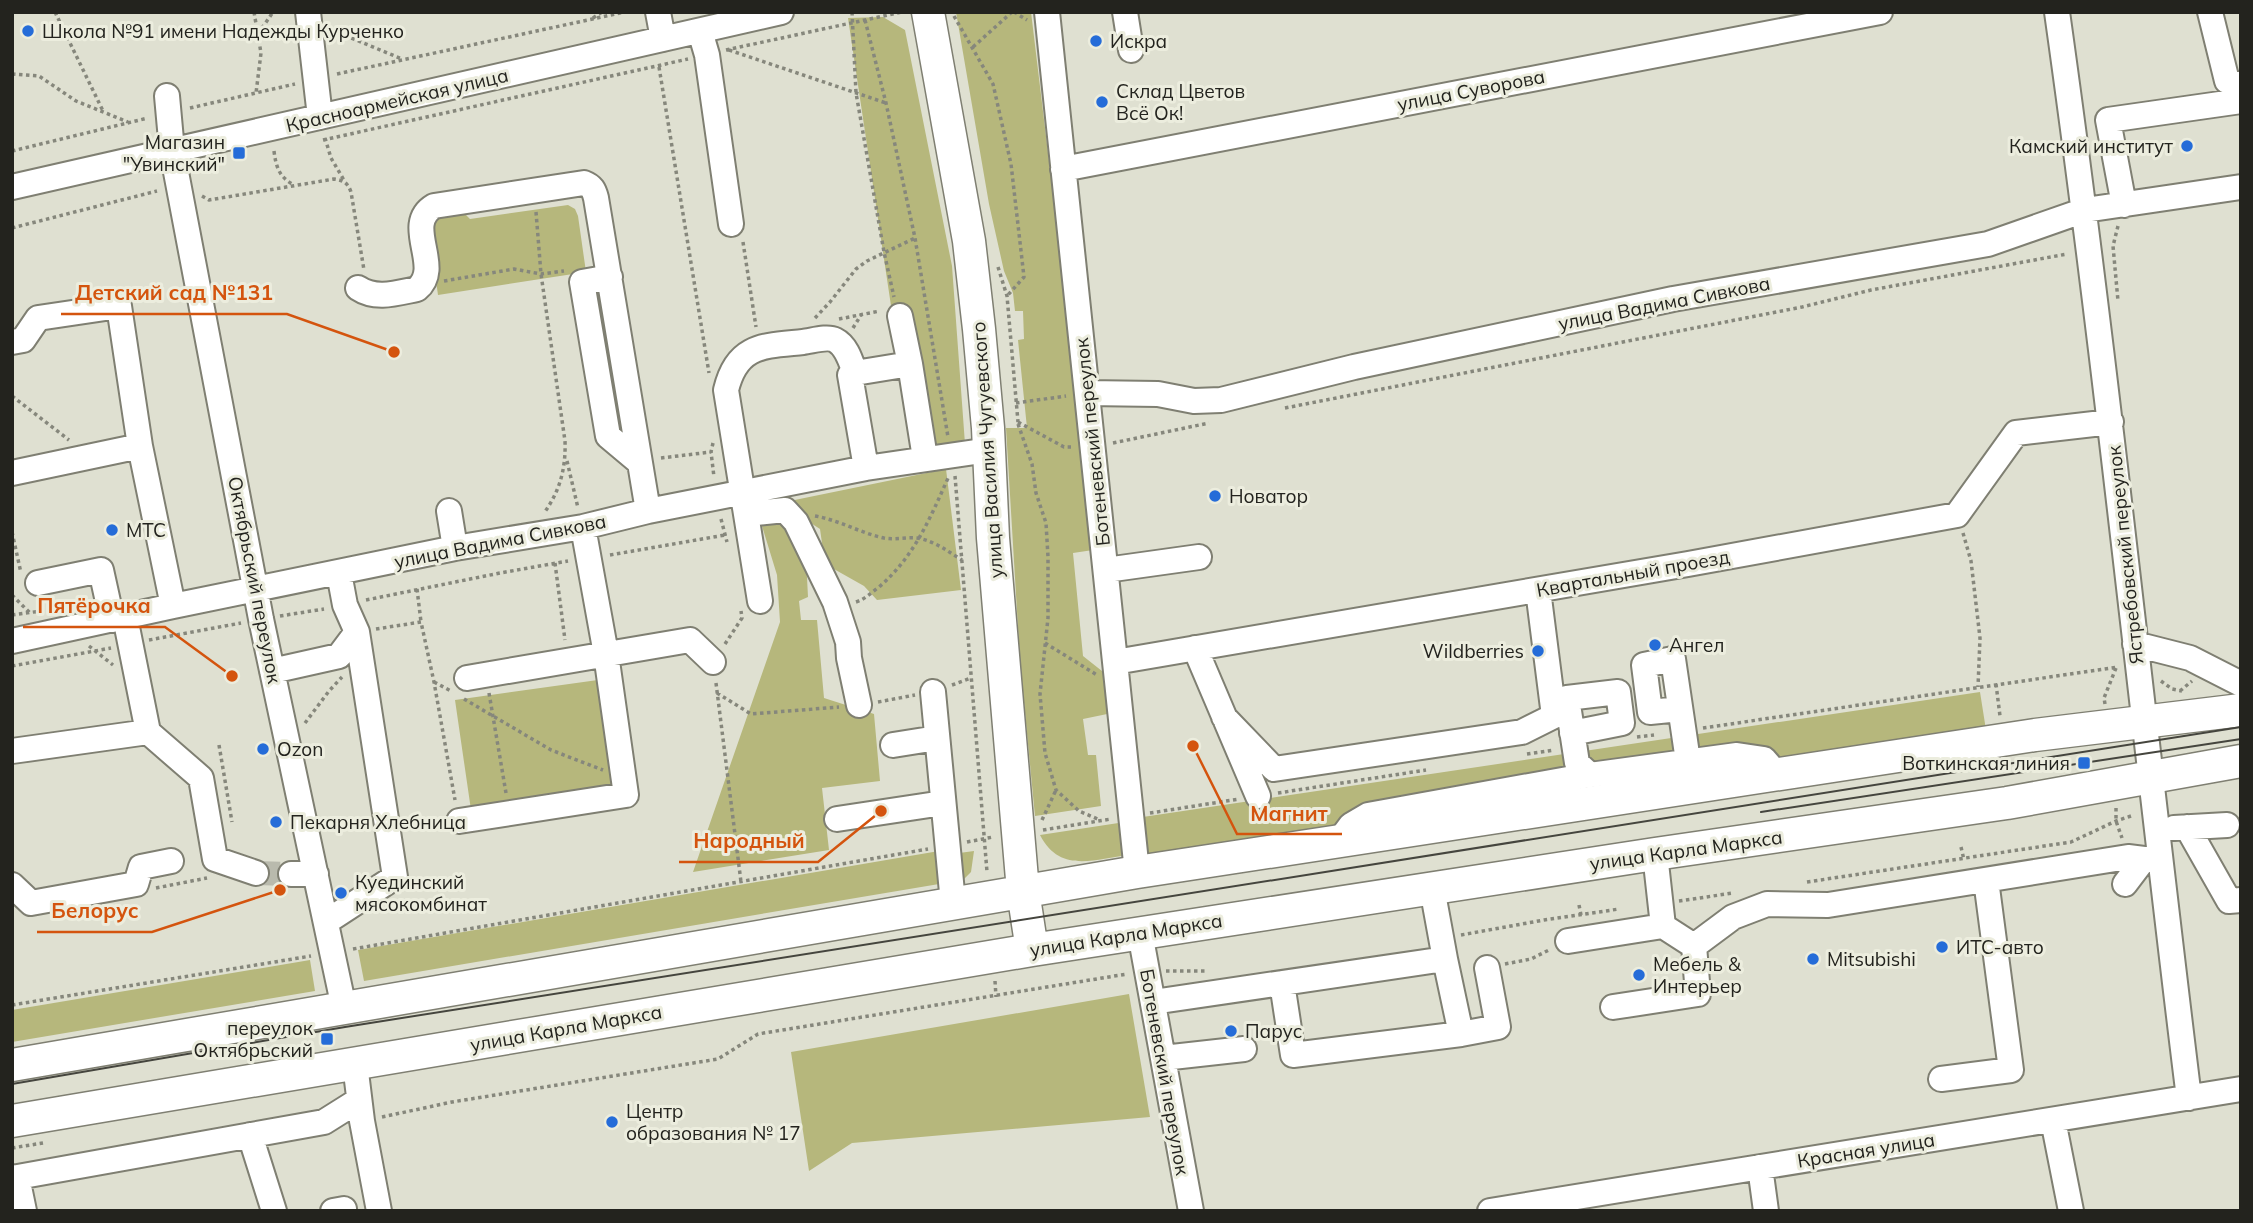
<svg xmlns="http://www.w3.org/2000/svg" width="2253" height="1223" font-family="Mulish,sans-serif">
	<rect width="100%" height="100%" fill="#dfe0d1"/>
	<path fill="#b6b77c" d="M956,12H1031L1081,426L1093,550L1073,553L1083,656L1107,675L1112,713L1083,719L1088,755H1096L1101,806L1035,816L1020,661L1006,428H1027L1018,340L1024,339L1023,311H1015L1013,293L1004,271L989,204Z
		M883,17L905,30L952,266L965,444L913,453L848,18Z
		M568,205L575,209L578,216L586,272L438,295L429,231C434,215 451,216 465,214L470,219Z
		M946,469L961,590L877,600L864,586L825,564L820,529L780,503Z
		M783,520L806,558L808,597L799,601L801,620H817L824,698L874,714L880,781L822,788L829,850L693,872L780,622L777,575L762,526Z
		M605,679L620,789L471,810L455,700Z
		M1980,692L1986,730L1142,856L1136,818Z
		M1125,822L1129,855C1094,859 1060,874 1040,835Z
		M939,851L945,883L364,981L358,950Z
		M974,851L971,872L962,881L952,854Z
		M310,960L315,991L12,1042V1010Z
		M1129,994L1150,1117L852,1143L809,1171L791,1052Z"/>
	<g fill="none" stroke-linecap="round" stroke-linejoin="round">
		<path stroke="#b9baad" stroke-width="24" stroke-dasharray="24 12" stroke-linecap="butt" d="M256,873L291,874"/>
		<defs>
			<path id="minor" d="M308,12L320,117
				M658,12L663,39
				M1047,12L1137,872
				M1125,12L1131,50
				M2057,12C2108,373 2144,736 2189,1098
				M2210,12L2227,81L2241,85
				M700,31L707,55L731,224
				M167,96L172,151L261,619L344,1008
				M1063,169L1880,12
				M12,187L781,12
				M2124,205L2108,120L2241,101
				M610,277L582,282L608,436L639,462
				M358,288C376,300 397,293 417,289C444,267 402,225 434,206L584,183C592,186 594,190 596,198L648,511
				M900,316L910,364
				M12,342L23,340L38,318L119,306L140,446L173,606
				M855,373L910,364L925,458
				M1087,393L1158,394L1194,401L1221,400L1354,367L1673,299L1988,244L2085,210L2241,187
				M12,473L140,446
				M449,511L455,548
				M746,514L785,510L796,522L835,602L848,642L849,658L859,705
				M1106,570L1199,557
				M38,583L101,570L112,620
				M760,601L726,390C737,344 764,346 803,342C812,341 827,336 835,340C847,346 851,362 855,373L850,375L866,468
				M125,617L148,732L201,778L215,859L256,873
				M12,641L173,606L455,548L583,527L648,511L866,468L989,450
				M2135,644L2190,658L2241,684
				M1195,648L1258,796
				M1115,662L1688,564L1957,515L2016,433L2111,422
				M272,671L339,656L357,632
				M467,678L690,640L713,662
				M933,692L953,903
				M1680,709L1650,712L1644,665L1673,659L1688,761
				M1224,717L1274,769L1522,732L1554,716L1538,590
				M1572,733L1622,723L1618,692L1567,698L1577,763L1590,775L1737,755L1764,759L1777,774
				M893,745L937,738
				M12,751L148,732
				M837,819L943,803
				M459,821L626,795L606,654L583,527
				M2187,827L2229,901L2241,900
				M2174,828L2227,825
				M1339,841L1351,825L1368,815L1590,775
				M1655,854L1663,926L1694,946L1733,917L1767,904L1828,905L2128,857L2144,859L2159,857
				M291,874H316
				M2125,884L2144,859
				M12,885L31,903L136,884L141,867L171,861
				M1432,888L1445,959
				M326,922L395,877L357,632L345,605L339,573
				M1140,933L1191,1211
				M1568,941L1663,926
				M1153,1002L1445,959L1461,1034L1293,1055L1282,983
				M1613,1007L1698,994L1694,946
				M1461,1034L1498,1027L1487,968
				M1163,1058L1244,1049
				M355,1064L362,1121L379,1211
				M1941,1079L2011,1070L1986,880
				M2053,1120L2071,1211
				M250,1135L274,1211
				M1760,1167L1766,1211
				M17,1177L24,1211
				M12,1178L324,1122L359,1100
				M333,1211L344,1209
				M1490,1211L2241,1089"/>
			<path id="major" d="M928,12L969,241L979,329L988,428L993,538L1023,891L1032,950
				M12,1065L1137,872L2035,735L2241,710
				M12,1121L1032,950L1655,854L2007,803L2241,761"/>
		</defs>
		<use href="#minor" stroke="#7f7f72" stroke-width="28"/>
		<use href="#major" stroke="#7f7f72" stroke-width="35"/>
		<path stroke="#86877c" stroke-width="3.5" stroke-dasharray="3.5 3.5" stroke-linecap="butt" d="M55,12L103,111
			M254,12L261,53L256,93
			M852,12L856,93L884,252L894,297
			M1014,12L1027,20
			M954,16L993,84L1011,164L1024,277L1007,296
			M593,18L602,12
			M865,20L886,103L915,238L948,437
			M332,30L402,59
			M258,34L273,12
			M973,47L1012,12
			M726,50L902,12
			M729,50L886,103
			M659,67L709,373
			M12,74L39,76L76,101L128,122
			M337,74L625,12
			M190,108L295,84
			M325,138L331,158L345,182
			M323,140L688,59
			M12,151L148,118
			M274,151C276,167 279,177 294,185
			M202,196L209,200L334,179C343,180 348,183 351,192L364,270
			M536,212L541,274L565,441C566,468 560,491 544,513
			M2118,226L2113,246L2118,301
			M12,228L157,191
			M743,242L756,327
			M998,267L1007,296L1018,422
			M444,281L514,269L541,274L564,271
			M815,318L830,302L856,269L867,261L915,238
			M839,319L880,311
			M853,328L861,315
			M12,396L69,440
			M1016,403L1066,396
			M1285,408L1802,307L1871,290L2067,254
			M1018,422L1064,447H1071
			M1018,424L1032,464L1036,493L1046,523L1048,557V618L1040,694L1045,753L1056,790L1079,811L1100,820
			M713,443L711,452L714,477
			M1113,443L1209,423
			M661,458L711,452
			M567,461L578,508
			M955,476L987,872
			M815,516C839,520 860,533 884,538C895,540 906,537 917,538C935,541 947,551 962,560
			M721,519L727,542
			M12,532L21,573
			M1963,533L1971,561L1980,638L1978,687
			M610,555L725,535
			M555,563L565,640
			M417,589L421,622
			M12,595L30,613
			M366,600L500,573L568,561
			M856,602C865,599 871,593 879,587C915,556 930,518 949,476
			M12,615L41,611
			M280,616L324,609
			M376,629L421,622L434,682L455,800
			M149,640L241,623
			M1045,643L1097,675
			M725,644L742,618L741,611
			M89,646L113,665
			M12,666L111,648
			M2161,681L2172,689L2182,691
			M434,682L451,691
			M716,683L741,882
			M1996,684L2000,716
			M952,685L971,678
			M2180,691L2192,681
			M489,693L506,793
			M717,693L751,714L839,707
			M464,699L551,750L603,770
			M878,702L915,695
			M2105,704L2104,698L2116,668
			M305,723L329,691L342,677
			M1703,728L2118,667
			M1637,737L1654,735
			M219,745L232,822
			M1527,754L1554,750
			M1278,793L1426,770
			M2116,808V821L2122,838
			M1150,813L1239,799
			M1042,820L1056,790
			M1043,830L1111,819
			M967,842L993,837
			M1961,847L1964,860
			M1807,882L2071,842L2116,821L2134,815
			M156,888L207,878
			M1679,901L1733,893
			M1579,905L1581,915
			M1461,935L1544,920L1619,909
			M353,949L928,849
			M1505,964L1531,959L1551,949
			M1166,971H1207
			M995,981L996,997
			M12,1005L311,956
			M382,1117L452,1102L718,1059L758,1034L1127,974
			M12,1148L43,1143"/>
		<use href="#minor" stroke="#fff" stroke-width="24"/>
		<use href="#major" stroke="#fff" stroke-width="32"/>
		<path stroke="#45453e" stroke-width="2" d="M1761,812L2241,739
			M12,1084L345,1027L2241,727"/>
	</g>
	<g fill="#256cd8" stroke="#ecedde" stroke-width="2.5">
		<circle cx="28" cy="31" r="7"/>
		<circle cx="1096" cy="41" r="7"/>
		<circle cx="1102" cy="102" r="7"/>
		<circle cx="2187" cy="146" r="7"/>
		<rect x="232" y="146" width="14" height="14" rx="3.5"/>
		<circle cx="1215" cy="496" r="7"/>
		<circle cx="112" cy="530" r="7"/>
		<circle cx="1655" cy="645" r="7"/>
		<circle cx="1538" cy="651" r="7"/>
		<circle cx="263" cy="749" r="7"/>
		<rect x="2077" y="756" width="14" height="14" rx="3.5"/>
		<circle cx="276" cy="822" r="7"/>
		<circle cx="341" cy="893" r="7"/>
		<circle cx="1942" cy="947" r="7"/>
		<circle cx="1813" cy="959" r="7"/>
		<circle cx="1639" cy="975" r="7"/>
		<circle cx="1231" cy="1031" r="7"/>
		<rect x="320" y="1032" width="14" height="14" rx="3.5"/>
		<circle cx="612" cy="1122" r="7"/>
	</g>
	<g text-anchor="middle" stroke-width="6" stroke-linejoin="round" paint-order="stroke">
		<g font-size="19" fill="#23231e" stroke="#ecedde" text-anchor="start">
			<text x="42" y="38">Школа №91 имени Надежды Курченко</text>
			<text x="1110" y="48">Искра</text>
			<text x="1116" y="98">Склад Цветов<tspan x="1116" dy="22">Всё Ок!</tspan></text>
			<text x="225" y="149" text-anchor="end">Магазин<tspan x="225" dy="22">"Увинский"</tspan></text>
			<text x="2173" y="153" text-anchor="end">Камский институт</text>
			<text x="1229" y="503">Новатор</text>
			<text x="126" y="537">МТС</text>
			<text x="1669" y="652">Ангел</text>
			<text x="1524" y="658" text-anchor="end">Wildberries</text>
			<text x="277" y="756">Ozon</text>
			<text x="2070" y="770" text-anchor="end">Воткинская линия</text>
			<text x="290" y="829">Пекарня Хлебница</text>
			<text x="355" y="889">Куединский<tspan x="355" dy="22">мясокомбинат</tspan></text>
			<text x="1956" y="954">ИТС-авто</text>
			<text x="1827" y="966">Mitsubishi</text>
			<text x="1653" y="971">Мебель &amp;<tspan x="1653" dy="22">Интерьер</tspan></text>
			<text x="313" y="1035" text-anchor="end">переулок<tspan x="313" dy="22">Октябрьский</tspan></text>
			<text x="1245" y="1038">Парус</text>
			<text x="626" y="1118">Центр<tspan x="626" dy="22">образования № 17</tspan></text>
		</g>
		<g font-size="19" fill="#23231e" stroke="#ecedde">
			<text transform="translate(1471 90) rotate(-11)" y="7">улица Суворова</text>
			<text transform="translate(397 100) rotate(-13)" y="7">Красноармейская улица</text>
			<text transform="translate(1664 303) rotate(-11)" y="7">улица Вадима Сивкова</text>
			<text transform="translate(1092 442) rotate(-96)" y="7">Ботеневский переулок</text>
			<text transform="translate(987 450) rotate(-94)" y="7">улица Василия Чугуевского</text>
			<text transform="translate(500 541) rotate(-11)" y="7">улица Вадима Сивкова</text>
			<text transform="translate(2125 555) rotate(-96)" y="7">Ястребовский переулок</text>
			<text transform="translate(1633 573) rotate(-10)" y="7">Квартальный проезд</text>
			<text transform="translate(255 580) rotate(79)" y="7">Октябрьский переулок</text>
			<text transform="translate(1686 850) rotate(-8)" y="7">улица Карла Маркса</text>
			<text transform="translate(1126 935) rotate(-9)" y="7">улица Карла Маркса</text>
			<text transform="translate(566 1028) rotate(-10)" y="7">улица Карла Маркса</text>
			<text transform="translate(1165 1072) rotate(80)" y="7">Ботеневский переулок</text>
			<text transform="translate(1866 1150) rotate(-9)" y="7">Красная улица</text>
		</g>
	</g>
	<path fill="none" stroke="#d4540e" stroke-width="2.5" d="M394 352L287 314H61M232 676L165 627H23M1193 746L1237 834H1342M881 811L818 862H679M280 890L152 932H37"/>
	<g fill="#d4540e" stroke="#ecedde" stroke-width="2.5">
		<circle cx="394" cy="352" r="7"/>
		<circle cx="232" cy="676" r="7"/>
		<circle cx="1193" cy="746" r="7"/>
		<circle cx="881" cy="811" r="7"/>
		<circle cx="280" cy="890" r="7"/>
	</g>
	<g font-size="21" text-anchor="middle" font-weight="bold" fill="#d4540e" stroke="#ecedde" stroke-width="6" stroke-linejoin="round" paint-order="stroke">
		<text x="174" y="300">Детский сад №131</text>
		<text x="94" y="613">Пятёрочка</text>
		<text x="1289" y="821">Магнит</text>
		<text x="749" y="848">Народный</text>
		<text x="95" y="918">Белорус</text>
	</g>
	<rect width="2253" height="1223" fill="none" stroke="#23231e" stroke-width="28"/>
</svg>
